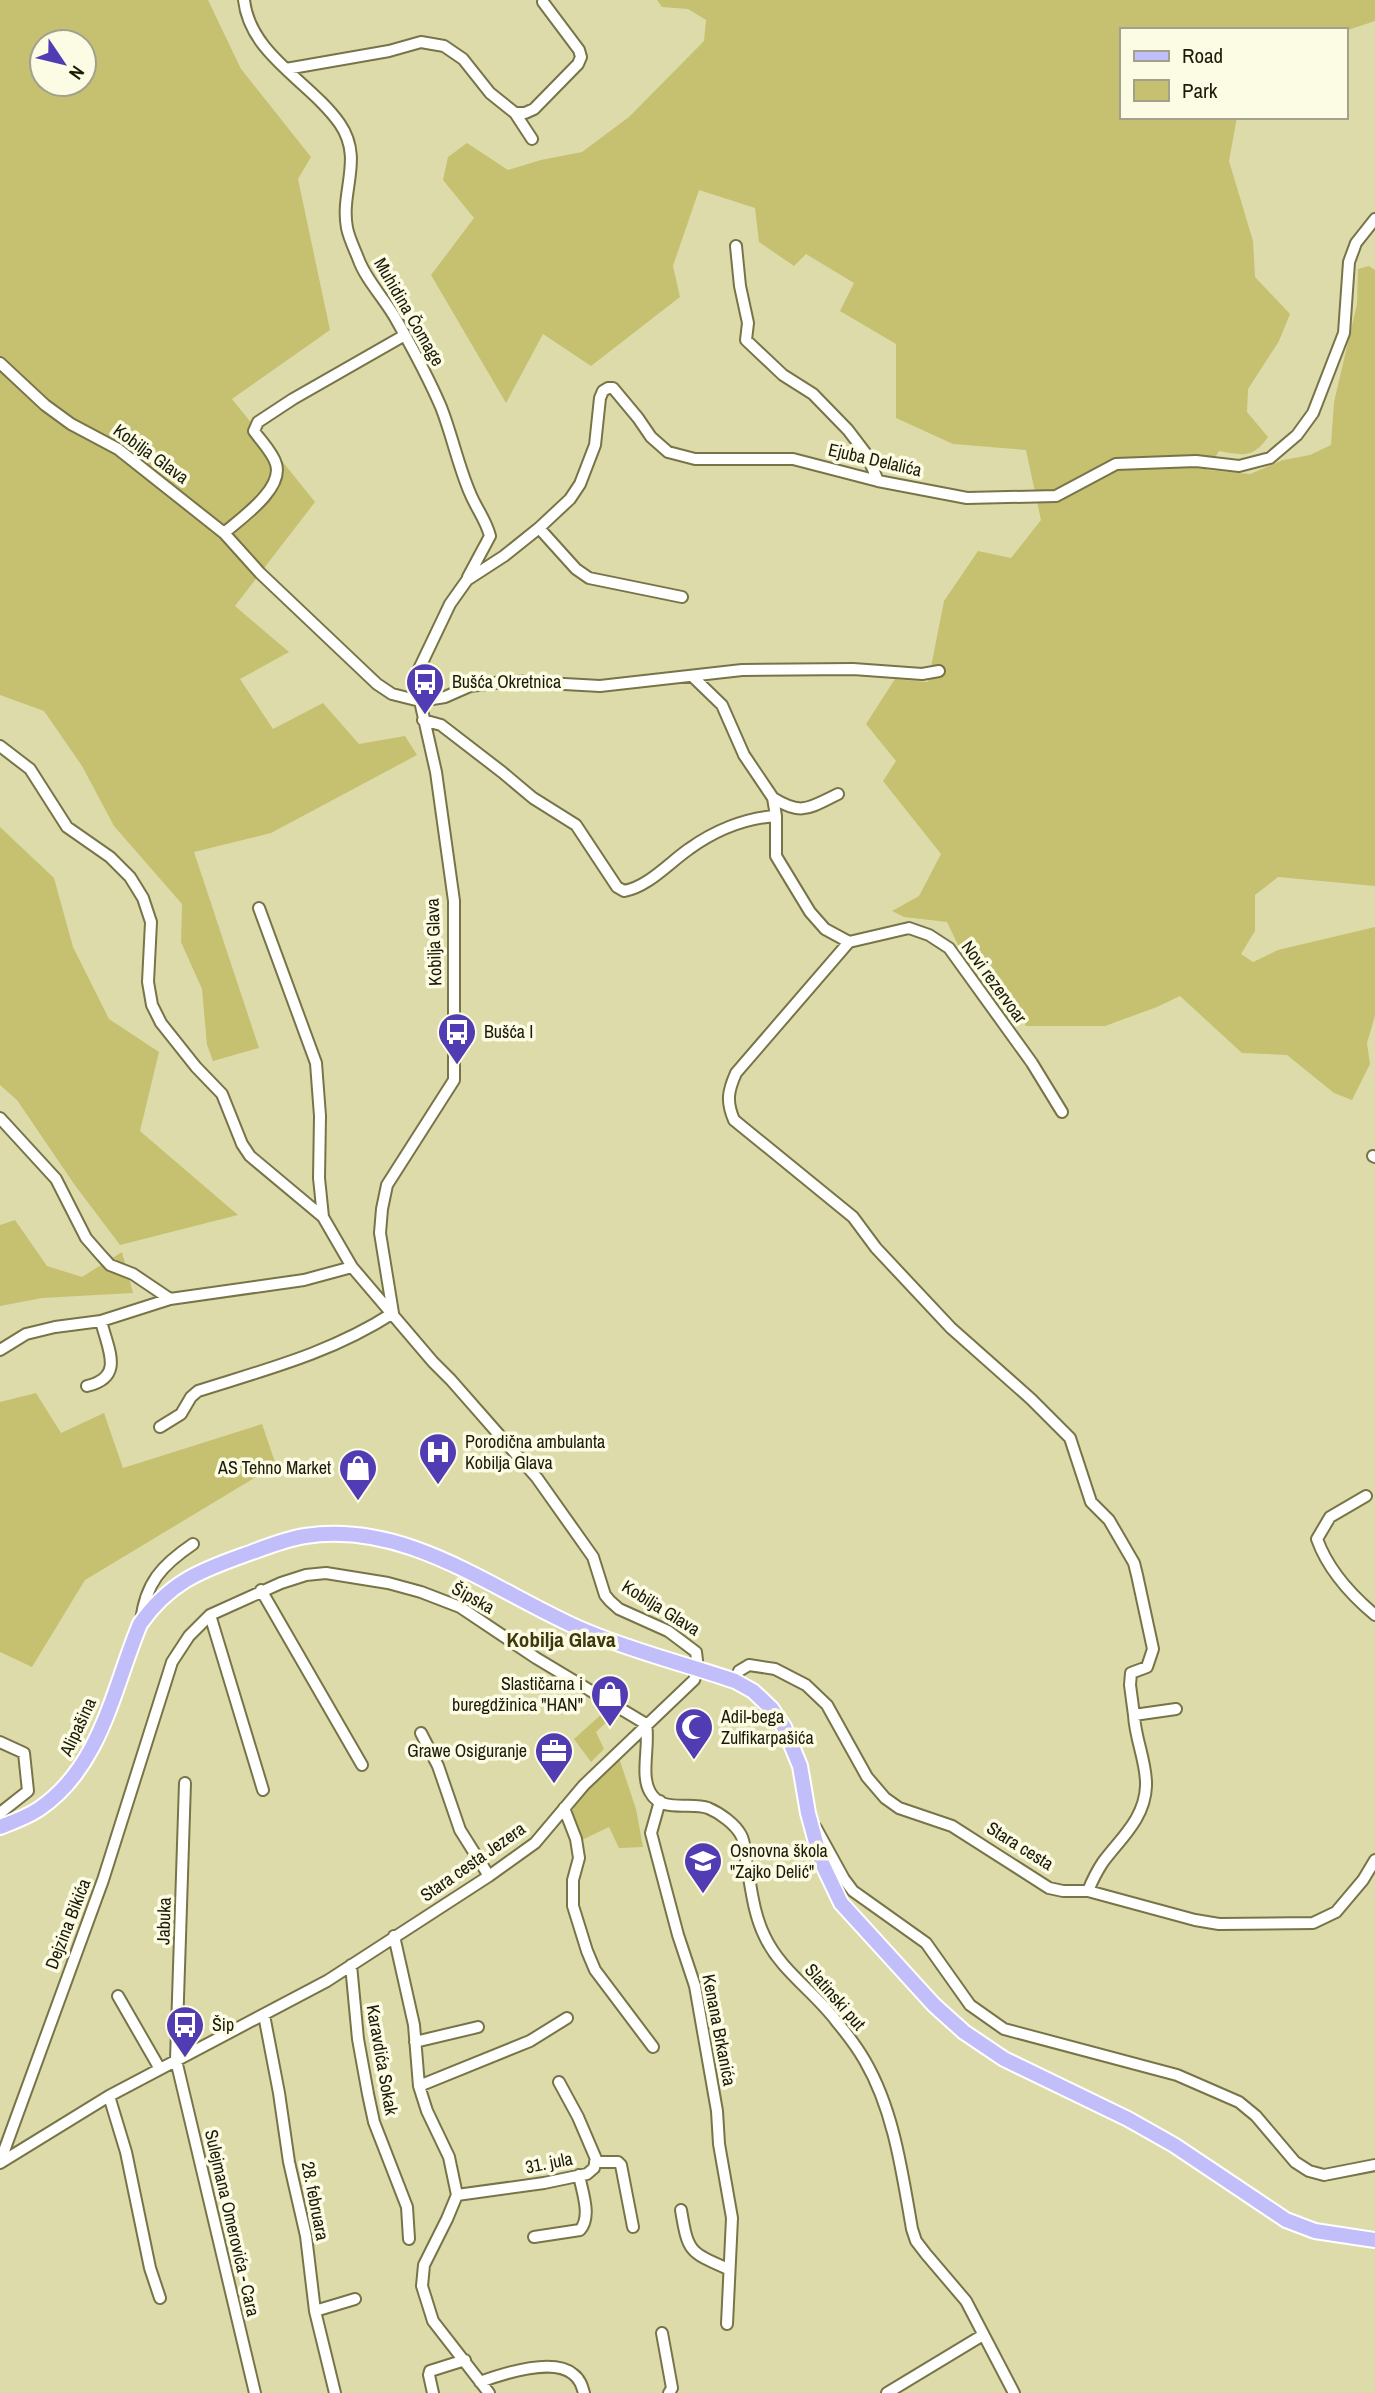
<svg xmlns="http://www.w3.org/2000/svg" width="1375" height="2393" font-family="'Archivo Narrow',sans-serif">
	<rect width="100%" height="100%" fill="#dedbab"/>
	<path fill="#c6c071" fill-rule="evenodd" d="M0,0H208L241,69L311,157L298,179L330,330L232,399L315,502L235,606L289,652L240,679L273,729L323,703L359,744L405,736L417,755L271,833L194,852L259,1048L213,1061L207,1045L202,989L181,942L182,904L114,826L82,766L44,711L0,695ZM42,42H84V84H42Z
		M657,0H1375V21L1345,31L1121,30V117H1237L1229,161L1253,241L1255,277L1290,314L1279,341L1248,389L1247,412L1268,437C1253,459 1242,455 1219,451L1207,470L1250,474L1283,460L1310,455L1331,445L1334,402L1357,304L1358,269L1369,266L1375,270V886L1278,877L1255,895V931L1241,954L1253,962L1278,950L1375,927V1016L1367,1043L1370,1064L1352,1100L1334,1093L1287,1055L1242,1053L1180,996L1157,1007L1105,1026H1026L1002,989L983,954L958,945L947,922L904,917L892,911L919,896L941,854L883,781L896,761L866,724L895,679L928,682L944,601L978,551L1011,558L1041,520L1026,450L953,444L896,418V344L840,311L854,283L806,254L794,266L759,242L755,208L699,190L673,266L680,297L591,366L543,334L506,403L431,275L474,218L443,180L448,157L467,143L508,170L541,160L582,152L629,117L704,41L706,20L688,9L662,7Z
		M0,827L54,878L73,947L109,1019L159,1052L140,1131L238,1215L120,1245L74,1184L17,1100L0,1085Z
		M15,1220L47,1266L82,1277L122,1252L133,1293L42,1298L0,1306V1225Z
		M36,1393L61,1433L104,1413L123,1468L262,1424L276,1465L85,1580L32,1667L0,1652V1402Z
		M605,1711L613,1716L596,1732L604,1749L591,1762L574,1739Z
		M615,1757L620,1761L636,1809L643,1847L619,1848L609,1827L582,1840C575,1832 570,1818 574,1807Z"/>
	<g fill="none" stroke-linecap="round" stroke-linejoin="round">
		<defs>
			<path id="minor" d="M244,0C250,55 311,82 340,124C364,159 340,191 347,228C349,238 354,248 358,258C366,281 386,300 397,321C413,349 428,377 441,407C452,435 458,465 470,493C476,508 486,520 490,536L468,577
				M286,69L389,51L421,42L444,46L463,59L490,93L515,113L532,139
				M515,113H525L534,109L578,64L581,57L579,50L543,2
				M736,246L740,286L748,323L746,340L783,375L813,394L848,430L867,455L878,481
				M0,363L45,405L71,424L118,449L224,533L260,573L377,684L392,694L420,701L445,697L470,686L511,681L600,686L742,670L853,669L922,674L939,671
				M539,528L576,569L589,578L682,597
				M224,533C240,519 284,489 276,464C273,453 261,441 254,431L258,422L293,399L405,335
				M692,676L722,705L744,755L773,798L776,816V856L810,912L825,929L849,942L909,928L929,935L949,948L1032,1063L1062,1112
				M423,720L441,725L502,772L533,798L576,825L617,887L624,891C648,887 670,862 689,849C714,831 745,818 776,816
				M0,746L30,769L67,827L110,857L130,877L143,898L151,922L148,982L152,1005L161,1023L196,1067L222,1094L242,1144L250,1156L323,1217
				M773,798C802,816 809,808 838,794
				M849,942L736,1073C728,1091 726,1101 734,1120L853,1217L876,1248L951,1328L1031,1399L1070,1438L1091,1502L1109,1520L1134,1563L1137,1575L1153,1649L1147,1667L1131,1673L1130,1685L1134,1715L1176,1709
				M0,1118L56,1179L86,1238L100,1254L110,1265L133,1274L170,1299
				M1373,1156L1375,1157
				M0,1350L26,1334L55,1327L101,1321L170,1299L304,1280L352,1267
				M87,1386C125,1377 108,1350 101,1321
				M160,1427L181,1414L191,1397L198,1391C267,1369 331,1353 393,1313L380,1233L382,1209L387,1185L454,1080V901L436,772L420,701L419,669L450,604L467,580L504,556L539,528L570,499L580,484L595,445L600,398L603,391L608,388H613L638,418L651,437L668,452L695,459H793L878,481L967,498L1056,496L1116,464L1196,461L1239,466L1270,458L1297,435L1313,413L1344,333L1349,262L1356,243L1375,219
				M1366,1496L1330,1517L1317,1539C1328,1570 1350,1594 1375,1615
				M261,1590L362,1765
				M210,1615L263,1790
				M141,1622C145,1583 162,1565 193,1544
				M735,1681L739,1671L749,1665L775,1669L806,1685L827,1705L867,1777L885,1798L899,1808L952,1826L1049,1888L1063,1891H1088L1195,1920L1219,1924L1313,1923L1336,1912L1363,1880L1375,1860
				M421,1733L438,1766L460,1830L489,1876
				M0,1742L24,1753L28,1791L0,1813
				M185,1783L176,2060L255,2393
				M660,1801L651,1833L678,1935L695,1986L717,2111L719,2144L732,2218L727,2324
				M564,1808L576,1839L579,1858L573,1880V1906L587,1951L595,1970L653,2047
				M816,1828L844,1879L853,1891L926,1943L970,2005L1004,2029L1177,2075L1239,2102L1256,2116L1295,2162L1309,2171L1324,2175L1375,2165
				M1088,1891C1092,1881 1097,1871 1103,1862C1121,1838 1145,1818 1146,1786C1147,1763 1135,1739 1134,1715
				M394,1936L414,2025L419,2086L427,2111L449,2157L457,2195L447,2219L424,2265L422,2286L433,2321L489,2393
				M351,1965L358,2039L368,2094L374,2122L407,2207L409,2239
				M118,1996L160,2069
				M264,2015L279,2093L289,2162L306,2236L315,2311L335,2393
				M415,2042L478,2027
				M419,2086L530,2041L567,2018
				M109,2096L126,2152L150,2268L160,2298
				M0,2162L103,1880L172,1662L189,1636L210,1615L281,1583L306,1575L326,1573L388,1583L421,1592L460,1607L536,1658L646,1724C650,1745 640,1775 650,1792C662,1814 690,1801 708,1808C720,1813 735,1824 741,1835C745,1842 745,1852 746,1860C751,1886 753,1913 765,1937C781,1971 815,1992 837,2022C847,2034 857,2047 865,2061C894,2111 902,2172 912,2229L916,2241L926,2254L966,2301L1014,2393
				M595,2162H618L621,2165L633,2227
				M0,2163L109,2096L327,1981L489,1876L535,1843L584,1785L694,1680L698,1669L696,1652L668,1631L619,1609L610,1601L605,1595L593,1557L537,1478L451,1380L433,1362L352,1267L323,1217L319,1178L320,1116L316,1063L259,908
				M457,2195L544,2183L587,2174L594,2168L596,2159L578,2117L559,2082
				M681,2210C688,2252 689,2252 728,2269
				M534,2237L580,2230C592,2216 582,2192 579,2175
				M315,2311L355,2299
				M662,2333L672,2388L669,2393
				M480,2382C502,2374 553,2357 573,2374C580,2379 582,2386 584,2393
				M433,2393L429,2375L430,2371L465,2360
				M887,2393L983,2335"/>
			<path id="major" d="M0,1827C13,1822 27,1817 39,1809C101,1767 113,1689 140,1624C169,1583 199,1571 244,1555C264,1548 285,1539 305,1536C408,1520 495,1592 583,1630C632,1651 685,1664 735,1681L753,1691L771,1708L784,1727L800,1766L808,1813L821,1861L841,1903L934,2005L964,2032L1004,2059L1128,2119L1174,2145L1286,2220L1315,2231L1375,2240"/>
		</defs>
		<use href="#minor" stroke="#777447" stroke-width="14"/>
		<use href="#major" stroke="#fff" stroke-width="18"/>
		<use href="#minor" stroke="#fff" stroke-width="10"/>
		<use href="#major" stroke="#c2bef9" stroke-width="14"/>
	</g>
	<defs>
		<symbol id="bus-pin" viewBox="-11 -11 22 30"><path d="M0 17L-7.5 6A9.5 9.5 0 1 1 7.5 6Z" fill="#523cb3" stroke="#fcfbe3"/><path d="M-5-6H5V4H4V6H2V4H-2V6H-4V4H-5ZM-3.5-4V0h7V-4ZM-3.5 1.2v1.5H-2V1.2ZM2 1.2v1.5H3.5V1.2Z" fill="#fff"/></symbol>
		<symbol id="hospital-pin" viewBox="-11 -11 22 30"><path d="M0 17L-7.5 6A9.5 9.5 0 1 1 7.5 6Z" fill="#523cb3" stroke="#fcfbe3"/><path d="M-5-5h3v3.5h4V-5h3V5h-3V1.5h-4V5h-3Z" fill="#fff"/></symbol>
		<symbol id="shop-pin" viewBox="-11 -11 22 30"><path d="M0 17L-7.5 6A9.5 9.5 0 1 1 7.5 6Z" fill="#523cb3" stroke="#fcfbe3"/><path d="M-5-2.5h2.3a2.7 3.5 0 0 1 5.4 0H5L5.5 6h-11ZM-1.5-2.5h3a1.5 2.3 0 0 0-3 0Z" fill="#fff"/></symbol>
		<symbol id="mosque-pin" viewBox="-11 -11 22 30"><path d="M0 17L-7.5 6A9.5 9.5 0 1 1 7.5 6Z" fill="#523cb3" stroke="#fcfbe3"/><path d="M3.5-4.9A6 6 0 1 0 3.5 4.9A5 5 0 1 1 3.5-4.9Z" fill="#fff"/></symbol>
		<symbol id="office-pin" viewBox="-11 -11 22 30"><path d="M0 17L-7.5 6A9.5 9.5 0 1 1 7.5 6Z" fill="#523cb3" stroke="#fcfbe3"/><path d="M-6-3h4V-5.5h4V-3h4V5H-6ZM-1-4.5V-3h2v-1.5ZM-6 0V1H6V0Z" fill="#fff"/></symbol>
		<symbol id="school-pin" viewBox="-11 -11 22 30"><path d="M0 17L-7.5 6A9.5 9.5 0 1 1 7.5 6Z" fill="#523cb3" stroke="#fcfbe3"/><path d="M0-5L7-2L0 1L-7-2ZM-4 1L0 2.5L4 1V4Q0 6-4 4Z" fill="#fff"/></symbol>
	</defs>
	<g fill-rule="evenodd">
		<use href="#bus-pin" x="403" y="660" width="44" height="60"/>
		<use href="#bus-pin" x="435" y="1010" width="44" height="60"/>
		<use href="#hospital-pin" x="416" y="1430" width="44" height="60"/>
		<use href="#shop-pin" x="336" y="1446" width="44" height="60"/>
		<use href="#shop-pin" x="588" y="1672" width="44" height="60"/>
		<use href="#mosque-pin" x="672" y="1705" width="44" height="60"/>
		<use href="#office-pin" x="532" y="1729" width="44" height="60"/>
		<use href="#school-pin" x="681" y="1839" width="44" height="60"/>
		<use href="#bus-pin" x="163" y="2003" width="44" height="60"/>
	</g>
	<g text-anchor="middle" stroke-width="7" stroke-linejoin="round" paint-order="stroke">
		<g font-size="18" fill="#1c1b09" stroke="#fcfbe3">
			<text transform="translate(409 312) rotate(60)" y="6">Muhidina Čomage</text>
			<text transform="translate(151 454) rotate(36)" y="6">Kobilja Glava</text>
			<text transform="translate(875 460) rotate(13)" y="6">Ejuba Delalića</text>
			<text transform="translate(434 942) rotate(-92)" y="6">Kobilja Glava</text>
			<text transform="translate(994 982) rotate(54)" y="6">Novi rezervoar</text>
			<text transform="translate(473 1598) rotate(29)" y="6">Šipska</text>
			<text transform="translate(661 1608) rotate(32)" y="6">Kobilja Glava</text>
			<text transform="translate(78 1727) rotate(-65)" y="6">Alipašina</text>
			<text transform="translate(1020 1846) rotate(32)" y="6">Stara cesta</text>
			<text transform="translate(473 1862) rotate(-35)" y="6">Stara cesta Jezera</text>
			<text transform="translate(164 1921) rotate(-88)" y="6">Jabuka</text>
			<text transform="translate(68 1924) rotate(-69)" y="6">Dejzina Bikića</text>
			<text transform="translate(835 1997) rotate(49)" y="6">Slatinski put</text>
			<text transform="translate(719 2030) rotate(79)" y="6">Kenana Brkanića</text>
			<text transform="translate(382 2060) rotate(80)" y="6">Karavdića Sokak</text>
			<text transform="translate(549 2163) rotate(-11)" y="6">31. jula</text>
			<text transform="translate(315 2201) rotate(79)" y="6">28. februara</text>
			<text transform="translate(232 2223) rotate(77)" y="6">Sulejmana Omerovića - Cara</text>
		</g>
		<g font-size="18" fill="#1c1b09" stroke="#fcfbe3" text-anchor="start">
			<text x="452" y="688">Bušća Okretnica</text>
			<text x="484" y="1038">Bušća I</text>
			<text x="465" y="1448">Porodična ambulanta<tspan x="465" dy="21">Kobilja Glava</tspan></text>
			<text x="331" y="1474" text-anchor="end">AS Tehno Market</text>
			<text x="583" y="1690" text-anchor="end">Slastičarna i<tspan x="583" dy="21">buregdžinica "HAN"</tspan></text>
			<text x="721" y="1723">Adil-bega<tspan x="721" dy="21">Zulfikarpašića</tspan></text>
			<text x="527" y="1757" text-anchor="end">Grawe Osiguranje</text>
			<text x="730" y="1857">Osnovna škola<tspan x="730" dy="21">"Zajko Delić"</tspan></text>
			<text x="212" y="2031">Šip</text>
		</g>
		<g font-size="21" font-weight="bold" fill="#3d390b" stroke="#fcfbe3">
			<text x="561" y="1647">Kobilja Glava</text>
		</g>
	</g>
	<rect x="1120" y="28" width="228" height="91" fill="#fcfbe3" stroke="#a2a18c" stroke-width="2"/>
	<rect x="1134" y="51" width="35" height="10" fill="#c2bef9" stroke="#a2a18c" stroke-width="2"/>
	<text x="1182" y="63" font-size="21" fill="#1c1b09">Road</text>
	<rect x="1134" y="80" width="35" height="21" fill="#c6c071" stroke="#a2a18c" stroke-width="2"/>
	<text x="1182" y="98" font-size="21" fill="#1c1b09">Park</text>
	<g transform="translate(63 63) rotate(125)"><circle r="33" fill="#fcfbe3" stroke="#a2a18c" stroke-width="2"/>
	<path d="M0-5L12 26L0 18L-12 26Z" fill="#523cb3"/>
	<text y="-10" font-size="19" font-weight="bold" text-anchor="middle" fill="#1c1b09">N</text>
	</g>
</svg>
